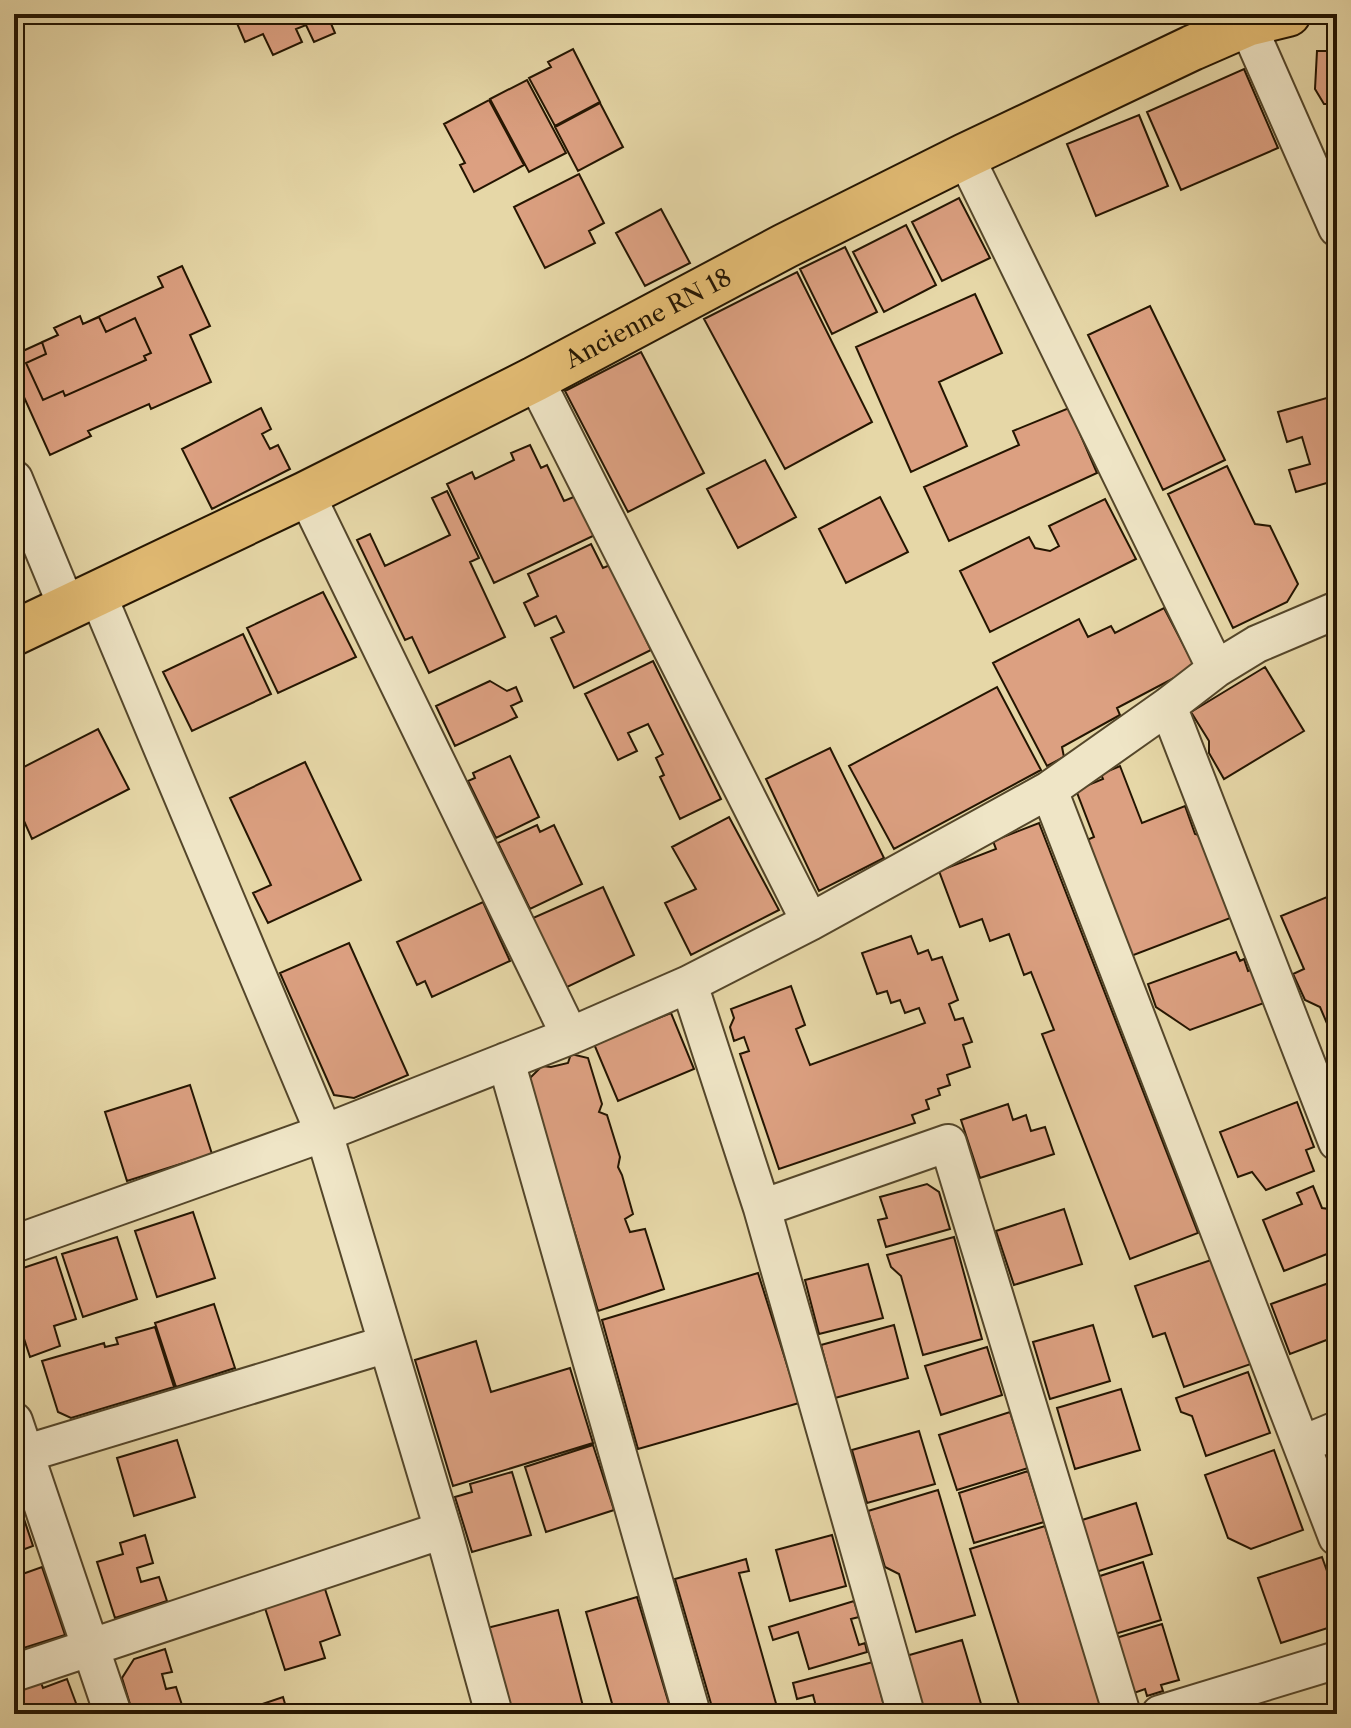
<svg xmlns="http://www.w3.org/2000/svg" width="1351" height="1728" font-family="'Libre Caslon Text',serif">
	<rect width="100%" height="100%" fill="#e6d7a7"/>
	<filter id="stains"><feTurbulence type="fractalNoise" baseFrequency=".0025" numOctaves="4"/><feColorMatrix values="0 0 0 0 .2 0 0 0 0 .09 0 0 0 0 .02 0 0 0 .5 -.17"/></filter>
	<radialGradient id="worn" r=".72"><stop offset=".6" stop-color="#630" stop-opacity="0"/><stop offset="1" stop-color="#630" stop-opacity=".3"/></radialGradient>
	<path fill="#dca081" stroke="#241501" stroke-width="2" d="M233,14H327L335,33L314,42L306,25L296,29L302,42L273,55L263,34L245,42Z
		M573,49L600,102L555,126L529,78L551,67L548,62Z
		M1317,51H1337V123H1333L1334,104H1324L1315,89Z
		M1244,69L1278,148L1181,190L1147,112Z
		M527,80L566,153L529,172L490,99Z
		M489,100L524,165L474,192L460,165L465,163L444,124Z
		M600,103L623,147L578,171L555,127Z
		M1139,115L1168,186L1096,216L1067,144Z
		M579,174L604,223L589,231L595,243L545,268L514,207Z
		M959,198L990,258L942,281L912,222Z
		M661,209L690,263L645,286L616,233Z
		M906,225L936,285L884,312L853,252Z
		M845,247L877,312L832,334L800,269Z
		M182,266L210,326L190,335L211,382L151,409L149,404L88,431L91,436L50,455L14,375V355L58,335L54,328L80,316L83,324L163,287L158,277Z
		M797,272L872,422L785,469L704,319Z
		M975,294L1002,353L939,382L967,446L911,472L856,347Z
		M1150,306L1225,460L1163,490L1088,335Z
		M80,316L83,324L99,317L106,332L135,318L151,353L144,356L146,360L65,396L63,391L43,400L26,363L46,354L42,342L58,335L54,328Z
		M641,352L704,473L628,512L565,391Z
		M1337,395V480L1296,492L1289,470L1310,464L1302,437L1287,442L1278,412Z
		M261,408L271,429L262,434L270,449L278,445L290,469L212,509L182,449Z
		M1069,408L1097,473L949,541L924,487L1019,445L1013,431Z
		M530,445L541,468L547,465L564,501L576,496L595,535L494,583L447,484L472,472L475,479L514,460L511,453Z
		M765,460L796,517L738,548L707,489Z
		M1227,466L1255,524L1270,526L1298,584L1287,602L1233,628L1168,494Z
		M447,491L479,558L470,562L505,637L429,673L412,637L405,640L357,540L370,534L385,566L450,535L432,498Z
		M880,497L908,552L846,583L819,529Z
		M1105,499L1136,559L990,632L960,571L1029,537L1035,548L1050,551L1059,546L1049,526Z
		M591,544L603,568L610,565L651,650L574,688L551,638L564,632L556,616L535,626L524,603L538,596L528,574Z
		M323,592L356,657L278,693L247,628Z
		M1164,608L1195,667L1117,708L1120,715L1062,747L1064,757L1047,766L993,663L1079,619L1088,637L1111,626L1115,633Z
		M243,634L271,694L192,731L163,672Z
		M653,661L721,799L680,819L660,777L664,775L656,758L663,754L648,724L628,733L637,751L618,760L585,694Z
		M1265,667L1304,731L1224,779L1209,753V741L1191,712Z
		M490,681L507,691L516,687L522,701L511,706L517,717L455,746L436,706Z
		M997,687L1041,770L894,849L849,766Z
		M98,729L129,789L32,839L24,821L14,827V772Z
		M830,748L884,858L819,891L766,779Z
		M510,756L539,817L496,838L468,781L475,778L473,773Z
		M305,762L361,880L268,923L253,893L271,885L230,798Z
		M1120,766L1142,823L1185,806L1195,834L1202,836L1233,917L1131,956L1087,840L1094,837L1076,790L1103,779L1101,774Z
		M729,817L779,910L691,955L665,903L696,889L672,847Z
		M1039,823L1198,1233L1130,1259L1042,1034L1054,1030L1031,972L1024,975L1009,934L990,941L982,919L960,927L939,871L996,849L993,841Z
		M537,825L540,832L554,825L582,884L530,909L498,843Z
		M603,887L634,955L565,988L533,918Z
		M1327,897L1334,914L1337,913V1047L1320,1007L1305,1000L1293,974L1304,969L1281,916Z
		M483,902L510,961L432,997L425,981L417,985L397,942Z
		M911,936L918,954L928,950L932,960L942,957L958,1000L949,1004L955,1020L963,1018L972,1042L963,1045L970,1067L947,1075L950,1085L938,1089L940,1095L926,1100L929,1109L912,1115L915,1123L779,1169L740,1054L749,1051L744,1037L734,1041L730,1027L734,1018L731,1009L791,986L805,1025L796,1029L810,1065L925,1023L919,1008L905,1013L900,1000L891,1003L887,991L877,994L862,953Z
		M349,943L408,1075L354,1098L334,1095L280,973Z
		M1236,952L1240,961L1244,959L1248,971L1251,970L1264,1003L1190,1030L1156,1007L1148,984Z
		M671,1013L694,1069L618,1101L594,1044Z
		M571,1054L588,1058L602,1104L599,1112L607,1115L620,1157L618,1167L622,1175L633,1214L625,1219L630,1232L645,1229L664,1289L598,1311L529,1079L542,1066L551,1067L568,1063Z
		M190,1085L212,1154L127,1181L105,1112Z
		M1297,1102L1314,1147L1306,1150L1314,1171L1266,1190L1252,1172L1238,1177L1220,1132Z
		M1008,1104L1013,1120L1026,1115L1031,1131L1045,1127L1054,1154L980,1178L961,1120Z
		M927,1184L939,1192L950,1229L886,1247L878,1220L887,1218L880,1197Z
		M1313,1186L1322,1208L1336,1210L1337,1214V1250L1284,1271L1263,1220L1302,1204L1297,1193Z
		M1064,1209L1082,1264L1014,1285L996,1231Z
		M193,1212L215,1278L157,1297L135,1231Z
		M117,1237L137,1299L83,1317L62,1254Z
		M954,1237L982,1339L923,1355L901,1276L891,1267L887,1255Z
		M56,1257L76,1319L54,1326L60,1346L30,1357L14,1308V1271Z
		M1214,1259L1251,1364L1184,1387L1165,1333L1153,1337L1135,1286Z
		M868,1264L883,1318L819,1334L805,1280Z
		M758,1273L799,1403L638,1449L602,1320Z
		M1337,1280V1336L1290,1354L1271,1304Z
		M214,1304L235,1368L176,1387L155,1323Z
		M894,1325L908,1378L835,1398L821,1345Z
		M1093,1325L1110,1381L1050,1399L1033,1342Z
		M155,1327L174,1387L71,1418L58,1412L42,1361L104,1343L105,1347L118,1344L116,1338Z
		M476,1341L491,1392L570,1368L593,1443L453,1486L415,1360Z
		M987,1347L1002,1395L941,1415L925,1366Z
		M1248,1372L1270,1433L1206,1456L1192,1416L1181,1412L1176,1398Z
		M1121,1389L1140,1450L1075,1469L1057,1408Z
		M1010,1412L1028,1468L957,1490L939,1435Z
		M919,1431L935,1484L867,1503L852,1450Z
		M177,1440L195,1497L134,1516L117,1458Z
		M593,1445L614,1510L546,1532L525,1467Z
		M1274,1450L1303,1530L1251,1549L1228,1538L1205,1475Z
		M1028,1471L1044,1522L974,1543L959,1493Z
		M512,1472L531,1535L472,1552L455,1497L472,1492L470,1484Z
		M14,1489L33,1546L14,1553Z
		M938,1490L975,1615L916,1632L899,1574L885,1567L868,1511Z
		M1136,1503L1152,1554L1096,1572L1079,1521Z
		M1045,1526L1102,1710L1090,1714H1022L970,1549Z
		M145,1535L153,1563L137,1568L141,1582L159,1577L167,1601L115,1618L97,1562L123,1554L120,1543Z
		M832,1535L846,1586L790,1601L776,1550Z
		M1322,1557L1337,1599V1625L1281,1643L1258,1578Z
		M746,1559L749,1571L739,1573L779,1714H714L675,1579Z
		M1143,1562L1161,1620L1115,1634L1097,1577Z
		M42,1567L65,1635L14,1651V1577Z
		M324,1586L340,1635L320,1642L325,1658L285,1670L264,1605Z
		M637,1597L672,1714H615L586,1612Z
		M854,1601L859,1617L851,1619L859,1645L865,1643L867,1652L809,1669L798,1632L773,1640L769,1627Z
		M558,1610L585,1714H510L487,1628Z
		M1162,1624L1179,1680L1161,1685L1163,1691L1147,1696L1145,1689L1134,1693L1116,1638Z
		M962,1640L984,1714H923L906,1656Z
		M165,1649L172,1672L162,1674L166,1689L176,1687L182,1705L152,1714H133L122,1678L134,1659Z
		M873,1662L886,1714H818L813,1695L797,1699L793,1683Z
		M67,1679L80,1714H14V1689L40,1680L43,1688Z
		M283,1697L288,1714H233Z"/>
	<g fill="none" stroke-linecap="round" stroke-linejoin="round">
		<defs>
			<path id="minor" d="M1247,24L1337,228
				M965,156L1216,669
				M535,379L810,922
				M14,479L67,607
				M306,494L570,1036
				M97,593L324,1133L443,1530L494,1714
				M1168,706L1337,1142
				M1049,790L1337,1537
				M689,984L762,1208L906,1714
				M506,1061L692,1714
				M762,1208L948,1143L1122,1714
				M14,1244L324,1133L570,1036L689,984L810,922L1049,790L1168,706L1216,669L1257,644L1337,610
				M14,1421L113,1714
				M1303,1444L1337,1430
				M14,1457L387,1344
				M14,1673L443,1530
				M1160,1714L1337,1660"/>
			<g id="major">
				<path id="s1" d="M14,633L306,494L535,379L785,246L965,156L1192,48L1247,24L1288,14"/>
			</g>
		</defs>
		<use href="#minor" stroke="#54462a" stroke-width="40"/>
		<use href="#major" stroke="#241501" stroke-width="48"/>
		<use href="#minor" stroke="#efe5c6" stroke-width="36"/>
		<use href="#major" stroke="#e3bc74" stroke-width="44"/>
	</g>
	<g text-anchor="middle" stroke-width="6" stroke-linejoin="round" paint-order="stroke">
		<g font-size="24" fill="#241501" stroke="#efe5c6">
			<text dy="8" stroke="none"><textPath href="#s1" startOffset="708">Ancienne RN 18</textPath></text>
		</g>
	</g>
	<rect width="1351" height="1728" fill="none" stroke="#e6d7a7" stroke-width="48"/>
	<rect x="16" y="16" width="1319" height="1696" fill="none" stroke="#241501" stroke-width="4"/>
	<rect x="24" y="24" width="1303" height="1680" fill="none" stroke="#241501" stroke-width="2"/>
	<rect width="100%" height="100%" filter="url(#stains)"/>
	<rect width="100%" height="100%" fill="url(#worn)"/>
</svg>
